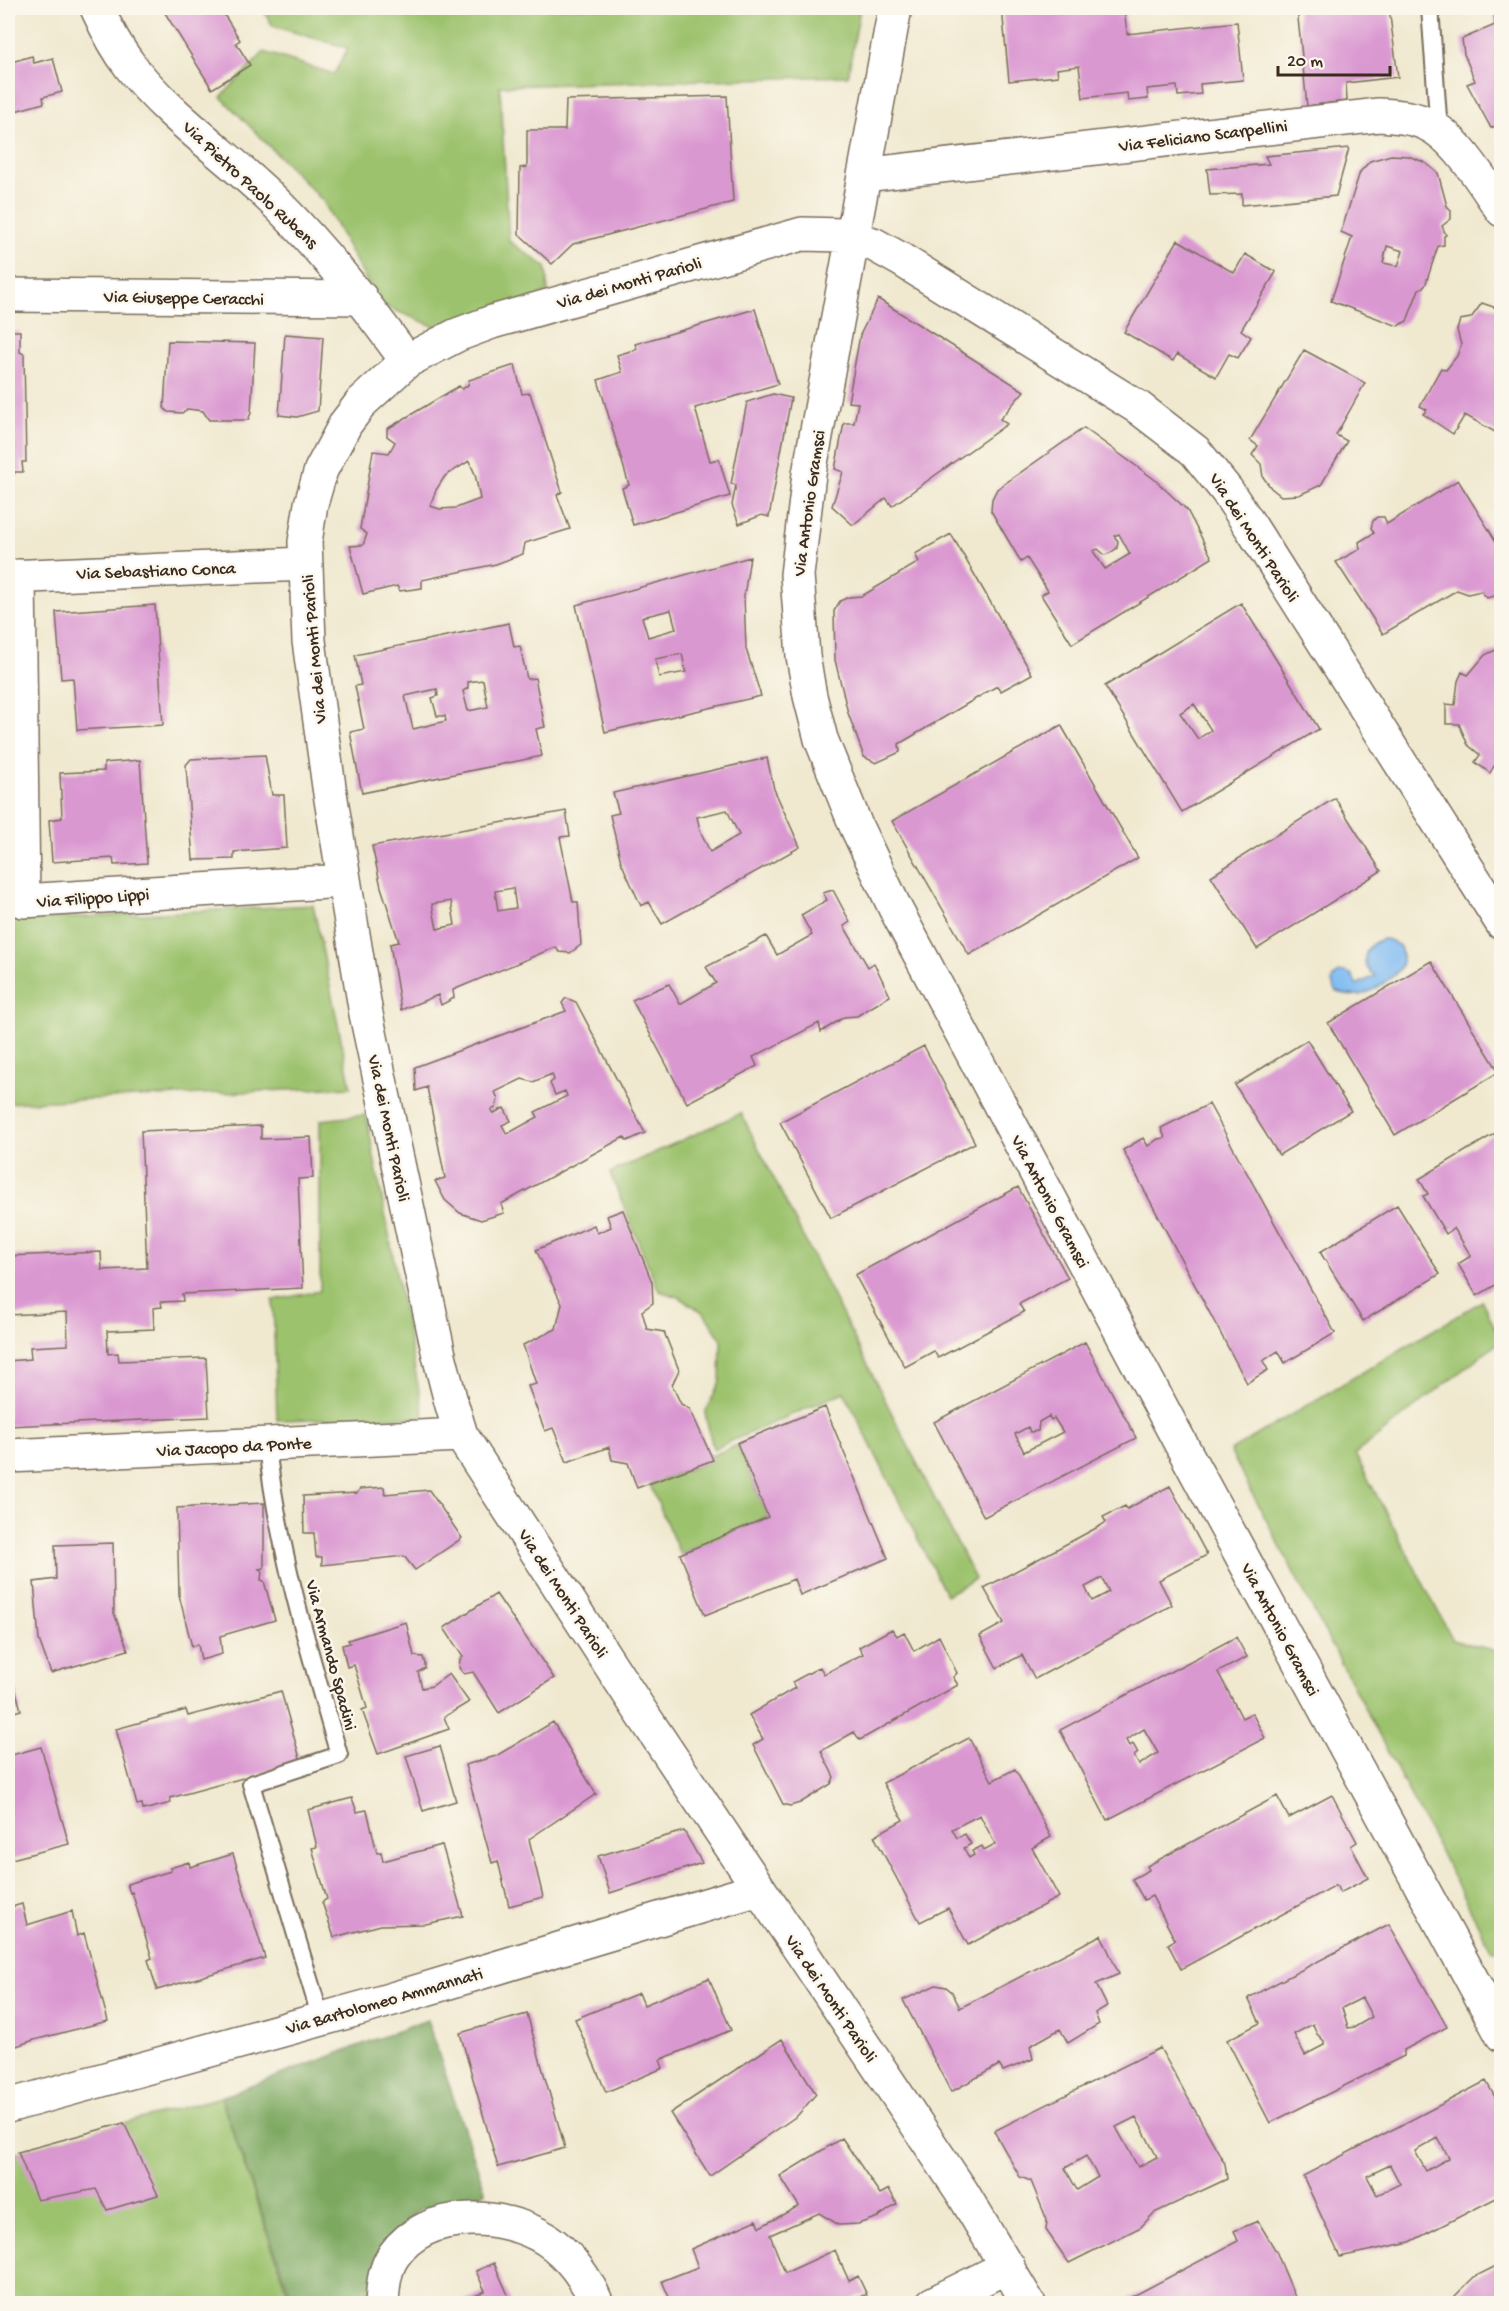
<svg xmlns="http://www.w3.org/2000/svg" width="1509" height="2311" font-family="'Gochi Hand',sans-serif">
	<rect width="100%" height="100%" fill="#fbf7ec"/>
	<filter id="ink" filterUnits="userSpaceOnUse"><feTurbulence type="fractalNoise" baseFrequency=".0167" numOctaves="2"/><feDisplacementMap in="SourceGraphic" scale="12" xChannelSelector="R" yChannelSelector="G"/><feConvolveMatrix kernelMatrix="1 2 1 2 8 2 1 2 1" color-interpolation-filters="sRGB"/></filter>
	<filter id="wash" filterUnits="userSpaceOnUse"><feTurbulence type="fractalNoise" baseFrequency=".008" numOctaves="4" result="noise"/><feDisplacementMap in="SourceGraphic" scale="24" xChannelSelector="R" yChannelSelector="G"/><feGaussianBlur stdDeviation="1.35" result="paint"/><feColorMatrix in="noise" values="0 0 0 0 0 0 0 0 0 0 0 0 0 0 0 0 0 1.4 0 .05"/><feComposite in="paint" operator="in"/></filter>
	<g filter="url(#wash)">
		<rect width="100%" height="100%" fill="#f0e9d0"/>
		<path fill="#9cc26d" stroke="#6c7646" stroke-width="1.5" d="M262,8H860L848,76L500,86L509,241L546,267L548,293L443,330L379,304L323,201L221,97L264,52L334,74L348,48L273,26Z
			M313,905L351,1087L8,1103V921Z
			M741,1113L975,1579L946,1595L844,1392L713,1449L705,1413L720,1381L721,1339L704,1313L679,1297L659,1291L610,1173Z
			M366,1115L424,1417L277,1420L273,1300L320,1291V1120Z
			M1482,1301L1501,1340L1355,1454L1453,1640L1501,1652L1502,1946L1492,1951L1230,1451Z
			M738,1445L768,1517L680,1554L650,1485L712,1460L711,1456Z
			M221,2097L291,2303L8,2304V2155Z"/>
		<path fill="#7da860" stroke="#5c693f" stroke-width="1.5" d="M427,2020L486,2193L418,2210L375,2257L387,2303H293L221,2097Z"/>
		<path fill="#80bcf3" stroke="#5e7388" stroke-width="1.5" d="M1383,939L1390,940L1400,947C1402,953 1403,960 1401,966C1399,972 1393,976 1388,980C1372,992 1357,1001 1337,992L1332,983L1333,978L1340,972C1350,971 1354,975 1356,985L1375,976C1359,964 1363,945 1383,939Z"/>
		<g id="blocks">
			<path fill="#da98d1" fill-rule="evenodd" d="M162,8H220L240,40L236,43L250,65L212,89Z
				M1002,8H1124L1127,34L1237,22L1243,80L1200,84L1201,94L1178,96L1177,86L1147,89L1148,99L1128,101L1127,93L1083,98L1079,66L1057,69L1058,76L1009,81Z
				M1297,8H1389L1398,77L1346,83L1347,101L1307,106Z
				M1494,8H1502V130L1499,124L1491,128L1467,84L1475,81L1464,54L1462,39L1495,25Z
				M32,56L34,63L53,58L62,92L43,97L44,103L8,113V63Z
				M727,96L733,202L573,244L552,264L519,234L520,168L527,167V130H565L566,100Z
				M1349,148L1336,196L1242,205V194L1210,195L1207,169L1269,164L1265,156Z
				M1391,155L1408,156L1424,162L1438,173L1447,206L1451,210V219L1442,226L1446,235L1444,236V245L1438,246L1425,286L1419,289L1407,321L1398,326L1331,301L1352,237L1341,232L1360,172L1370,161ZM1387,246L1403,251L1398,266L1383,263Z
				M1178,240L1234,273L1245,254L1276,272L1241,330L1251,337L1238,358L1229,354L1216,377L1177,354L1173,361L1124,332Z
				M878,299L1024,391L1000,419L1007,424L892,506L886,498L853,525L832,506L843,472L835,469L844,423H854L858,403L848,402L860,335Z
				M1482,303L1502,310V436L1465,415L1453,434L1423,414L1427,410L1420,406L1441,368L1446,370L1457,356L1461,345L1457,330L1460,320L1471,318Z
				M755,309L778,384L695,408L710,461L719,459L730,496L633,525L622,488L629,485L598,380L622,372L617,355L637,349L635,344Z
				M8,331H20V352L24,354L26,462H22L23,472H15L12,479H8Z
				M285,334L323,337L318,411L297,417L279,415Z
				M168,341L255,343L251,413L248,420H209L203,411L188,409L182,413L168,412L164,408Z
				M1304,350L1365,383L1336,435L1347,441L1321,485L1299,495L1281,496L1271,488L1263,477L1261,464L1252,455L1258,446L1250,440Z
				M515,365L522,394L530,393L562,492L557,495L570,529L525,543L523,554L496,564L422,580V588L400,591L397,586L363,594L350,546L363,545L367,534L360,529L373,451L389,453L395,442L387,436V429L459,386L462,389L468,385L469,380ZM469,461L475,474L480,499L456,508L440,509L430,506L436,490L445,476Z
				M773,394L791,398L769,517L762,515L739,524L732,505L736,485L731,484L747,402Z
				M1084,428L1154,479L1187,510L1212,558L1072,644L1041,595L1048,591L1027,558L1021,562L991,511L992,499L997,489ZM1119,534L1130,554L1105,569L1093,551L1098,549L1105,555L1110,553L1117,548L1118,541L1114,536Z
				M1458,480L1502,551V594L1487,598L1481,591L1468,594L1457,590L1383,634L1336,562L1360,549L1359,542L1374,533L1371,528L1373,521L1377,517H1384L1387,524Z
				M951,534L1032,674L1001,691L997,686L899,744L900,752L876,763L864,757L848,713L835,660L834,611L840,601L849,597L862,596L919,562L915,554Z
				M750,557L744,596L746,649L761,696L605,732L576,605ZM671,610L676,629L648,637L642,617ZM682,654L686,672L659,677L655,659Z
				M1241,603L1319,729L1182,812L1105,686ZM1194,704L1211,730L1198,739L1180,713Z
				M155,605L163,725L77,730L73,678L61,679L56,612Z
				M509,623L514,647L520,646L527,679L535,678L545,727L536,729L542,756L362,793L350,732L364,729L355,686L361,685L355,655ZM483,680L488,707L468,711L463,691L468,688V682ZM437,689L438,696L432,698L437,716H445L446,721L413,729L405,696Z
				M1502,647L1500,710L1502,768L1494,766L1490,773L1475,762L1480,755L1468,745L1459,724H1446V704L1455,705L1458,681L1462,672L1468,675L1485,655Z
				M1061,725L1138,858L969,955L892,821Z
				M265,755L272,795H284L287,848L234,852V859L193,860L186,765L191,759Z
				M767,758L774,789L800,847L662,924L649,902L641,906L621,862L610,815L619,813L613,793ZM727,810L739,835L710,852L700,830L697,817Z
				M140,760L147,863L114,865L113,858L52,862L49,820L62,818L60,773L104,771V763Z
				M1335,798L1381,871L1257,949L1211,876Z
				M566,811L570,836L560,837L573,902H578L581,945L570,953L559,952L556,947L453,990L454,998L441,1005L438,995L401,1010L390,944L399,942L381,887L372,846ZM513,888L516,908L498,911L495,891ZM451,901L455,925L437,929L432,904Z
				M833,890L850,922L844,926L868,967L874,963L890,996L857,1016L844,1017L821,1032L819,1023L753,1057L757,1066L687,1103L632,1000L669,984L680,1004L716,983L706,967L766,936L777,955L812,935L801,915L827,900L823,893Z
				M1431,961L1499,1072L1395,1135L1328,1023Z
				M566,998L576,1002L645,1133L627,1141L624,1137L501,1204L504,1213L481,1220L460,1213L445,1200L435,1181L445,1178L427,1087L416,1091L415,1067L566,1011L562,1003ZM552,1074L554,1080L550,1083L555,1095L565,1091L567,1096L535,1112L538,1117L507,1134L502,1125L511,1121L504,1108L494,1113L491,1110L496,1108L498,1099L495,1092L522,1079L533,1082Z
				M1307,1040L1351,1111L1279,1155L1235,1085Z
				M924,1046L975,1143L831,1218L780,1122Z
				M1209,1104L1335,1333L1285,1363L1278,1351L1263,1361L1268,1370L1247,1383L1123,1150L1143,1138L1148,1146L1158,1139L1165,1138L1161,1128Z
				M261,1126V1139L311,1137L313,1178L298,1179L303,1288L182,1294L183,1301L161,1302L162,1307L153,1308L154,1329L107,1331L108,1354L118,1353L119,1361L206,1358L209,1417L8,1426V1361L31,1359L30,1347L68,1345L67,1312L8,1315V1256L101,1252L102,1270L147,1268L141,1131Z
				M1502,1129V1281L1477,1296L1458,1264L1471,1256L1454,1228L1446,1234L1423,1196L1428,1194L1419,1179Z
				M1018,1187L1068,1278L1019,1304L1024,1312L938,1358L934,1351L905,1367L855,1275Z
				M1397,1205L1440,1274L1363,1321L1320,1252Z
				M623,1210L652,1282L653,1303L642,1311L647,1329L664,1332L679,1370L672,1385L681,1404L690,1409L713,1460L637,1488L628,1463L612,1460L609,1447L567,1462L553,1428L545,1431L528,1386L536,1384L523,1345L556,1329L562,1304L536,1250L594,1225L597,1233L611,1227L607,1216Z
				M1085,1342L1136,1438L984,1517L934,1422ZM1049,1416L1051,1420L1054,1418L1063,1432L1024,1452L1015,1434L1028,1427L1030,1432L1038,1431L1039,1422Z
				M825,1407L888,1558L800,1595L794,1579L705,1615L680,1554L768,1517L737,1443Z
				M1170,1486L1207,1555L1159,1580L1172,1605L1035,1679L1022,1655L997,1668L980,1636L1004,1623L984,1588L1100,1526L1106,1522L1103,1517L1125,1506L1127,1509ZM1102,1578L1109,1592L1092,1601L1085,1587Z
				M384,1487L385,1494L429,1490L462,1538L415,1570L404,1556L322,1565V1557H316L314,1533H304L303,1496L357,1493L360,1489Z
				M264,1503V1568L259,1569L262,1571L261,1580L264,1581L275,1620L220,1636L222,1654L201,1660L198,1644L192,1647L179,1595L177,1508Z
				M113,1543L114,1613L128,1650L51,1673L39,1640L34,1582L56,1579L55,1545Z
				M496,1594L554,1678L499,1713L473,1672L464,1674L459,1668L460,1659L463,1657L444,1628Z
				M406,1622L414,1656L423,1657L425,1664V1668L418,1672L422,1688L432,1686L449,1674L469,1702L444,1717L449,1729L378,1754L362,1710L367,1708L354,1665L347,1667L342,1645L350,1643L348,1640Z
				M892,1629L897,1636L904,1632L914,1651L939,1636L957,1673L953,1677L958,1685L860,1740L854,1732L821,1751L834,1777L831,1784L800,1803L790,1806L783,1804L753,1745L763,1739L749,1715L795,1688L792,1682L820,1667L824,1674L863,1654L859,1647Z
				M1236,1637L1247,1657L1218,1672L1242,1718L1252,1713L1265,1738L1107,1820L1060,1730ZM1144,1729L1158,1753L1139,1765L1134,1756L1138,1753L1133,1744L1129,1746L1126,1740Z
				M8,1662L21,1710L8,1714Z
				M281,1691L301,1762L170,1798L171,1803L143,1810L142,1804L137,1805L116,1729L186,1710L188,1716Z
				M553,1722L596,1794L529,1839L543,1897L509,1906L498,1861L492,1863L465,1765L496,1756Z
				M969,1738L992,1781L1015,1769L1051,1837L1032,1848L1059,1897L968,1945L948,1908L920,1922L874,1836L903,1820L883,1783ZM980,1815L995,1844L984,1850L982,1846L972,1851L974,1855L969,1858L964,1848L971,1844L965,1834L957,1838L952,1829Z
				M440,1746L456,1801L423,1811L406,1756Z
				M41,1747L69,1844L8,1860V1756Z
				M1332,1795L1357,1842L1351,1846L1368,1878L1340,1893L1336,1885L1181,1969L1168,1944L1175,1940L1152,1896L1144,1900L1132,1879L1149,1870L1147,1866L1277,1796L1289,1818Z
				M352,1798L357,1812L367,1810L377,1853L381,1852L383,1861L442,1845L463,1916L426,1924L381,1925L334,1937L322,1902L327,1899L312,1848L317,1847L308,1810Z
				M684,1831L702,1863L610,1893L598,1856Z
				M233,1854L265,1958L157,1990L148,1960L152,1958L132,1892L130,1893L127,1884L171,1871L170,1868L189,1862L190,1867Z
				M22,1904L27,1925L72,1911L77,1936L84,1933L108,2021L34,2040L8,2049V1908Z
				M1389,1924L1447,2027L1404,2050V2056L1270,2123L1227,2040L1260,2023L1248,1998ZM1362,1998L1372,2017L1355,2027L1348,2028L1342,2008ZM1313,2024L1317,2034L1324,2041V2045L1305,2055L1294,2034Z
				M1101,1935L1119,1974L1096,1984L1107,2006L1095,2013L1099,2024L1068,2043L1060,2029L1030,2046L1033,2059L1003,2071L999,2065L951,2092L903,2000L936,1985L946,1987L952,1992L960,2008Z
				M709,1978L731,2030L660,2060L663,2068L606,2092L575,2019L639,1993L644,2005Z
				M527,2014L565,2148L498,2167L460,2033Z
				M782,2039L816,2094L798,2115L710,2176L670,2113Z
				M1160,2048L1225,2164L1227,2179L1154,2213L1141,2227L1069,2263L1046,2230L1047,2220L1031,2181L1020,2177L994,2131ZM1136,2117L1157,2157L1138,2167L1116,2127ZM1086,2156L1098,2177L1077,2190L1065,2168Z
				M1486,2081L1502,2110V2195L1410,2242L1340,2257L1303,2176ZM1438,2138L1449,2158L1426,2171L1415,2151ZM1390,2165L1400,2184L1377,2195L1367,2176Z
				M124,2123L158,2195L107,2210L96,2189L37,2200L18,2152Z
				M842,2138L880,2194L889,2189L897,2204L878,2217L858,2224L839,2225L819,2213L770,2235L785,2273L835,2250L849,2281L858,2276L867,2295L859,2296L842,2304H672L662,2281L698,2267L691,2249L757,2220L760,2227L799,2206L780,2176Z
				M1258,2221L1276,2251L1298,2304H1118L1238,2241L1234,2231Z
				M494,2263L512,2304H457L485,2291L476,2271Z
				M1502,2263V2304H1447L1474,2277Z"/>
		</g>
	</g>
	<g filter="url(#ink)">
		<use href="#blocks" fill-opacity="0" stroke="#7a6d5c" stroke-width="1.5"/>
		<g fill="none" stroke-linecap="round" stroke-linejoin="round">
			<defs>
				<path id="service" d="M1430,8L1439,131
					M267,1445C278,1551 310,1653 339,1755L251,1784L321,2019"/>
				<path id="minor" d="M97,8C106,28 117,49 131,67C170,118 234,160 280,207C327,254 368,307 407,361
					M895,8L809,474L797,575L803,656L810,696L821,739L856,826L895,908L1182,1446L1502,2035
					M864,175L1379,115C1395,116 1411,117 1425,123C1456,136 1483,183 1502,210
					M8,295L361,298
					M19,576L23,901L344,881
					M8,577L305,564
					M8,1456L461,1435
					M8,2106L369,2006L759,1889
					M382,2304C383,2287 384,2269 394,2255C427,2208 503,2212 546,2239C569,2254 587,2279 597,2304
					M932,2304L1008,2266
					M1029,2304L962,2192L637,1706L461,1435L451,1402L439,1355L366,1014L329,787L309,641L305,542L311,504L321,470L346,423L362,402L407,361L457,335L492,322L802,234L843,235L873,244L900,259L1139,408L1195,451L1227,491L1251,527L1502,923"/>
			</defs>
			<use href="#service" stroke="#7a6d5c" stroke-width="20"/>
			<use href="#minor" stroke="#7a6d5c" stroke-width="36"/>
			<use href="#service" stroke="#fff" stroke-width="16"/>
			<use href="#minor" stroke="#fff" stroke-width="33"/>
		</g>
	</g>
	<g text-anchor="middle" stroke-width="5" stroke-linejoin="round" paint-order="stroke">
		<g font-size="18" fill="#3b2a1e" stroke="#fbf7ec">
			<text transform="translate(1203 135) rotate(-7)" y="6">Via Feliciano Scarpellini</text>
			<text transform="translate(251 184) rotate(43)" y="6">Via Pietro Paolo Rubens</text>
			<text transform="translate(629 282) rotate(-16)" y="6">Via dei Monti Parioli</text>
			<text transform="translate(184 297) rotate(1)" y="6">Via Giuseppe Ceracchi</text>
			<text transform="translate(808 503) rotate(-82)" y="6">Via Antonio Gramsci</text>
			<text transform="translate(1255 537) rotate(57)" y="6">Via dei Monti Parioli</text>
			<text transform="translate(156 570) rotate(-2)" y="6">Via Sebastiano Conca</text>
			<text transform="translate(313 649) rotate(-95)" y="6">Via dei Monti Parioli</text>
			<text transform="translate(93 897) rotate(-4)" y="6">Via Filippo Lippi</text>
			<text transform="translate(390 1128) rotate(78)" y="6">Via dei Monti Parioli</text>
			<text transform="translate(1051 1201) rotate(62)" y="6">Via Antonio Gramsci</text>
			<text transform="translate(234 1446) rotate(-3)" y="6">Via Jacopo da Ponte</text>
			<text transform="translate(564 1593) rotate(57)" y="6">Via dei Monti Parioli</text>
			<text transform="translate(1281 1629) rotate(62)" y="6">Via Antonio Gramsci</text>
			<text transform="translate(332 1655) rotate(75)" y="6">Via Armando Spadini</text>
			<text transform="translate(832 1998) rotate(56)" y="6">Via dei Monti Parioli</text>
			<text transform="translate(384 2000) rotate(-16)" y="6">Via Bartolomeo Ammannati</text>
		</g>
	</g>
	<rect width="1509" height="2311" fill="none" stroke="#fbf7ec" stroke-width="30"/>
	<path d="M1278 66v9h112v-9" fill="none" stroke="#3b2a1e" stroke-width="3"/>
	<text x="1287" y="66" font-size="18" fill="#3b2a1e" stroke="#fbf7ec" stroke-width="4.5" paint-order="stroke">20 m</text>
</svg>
